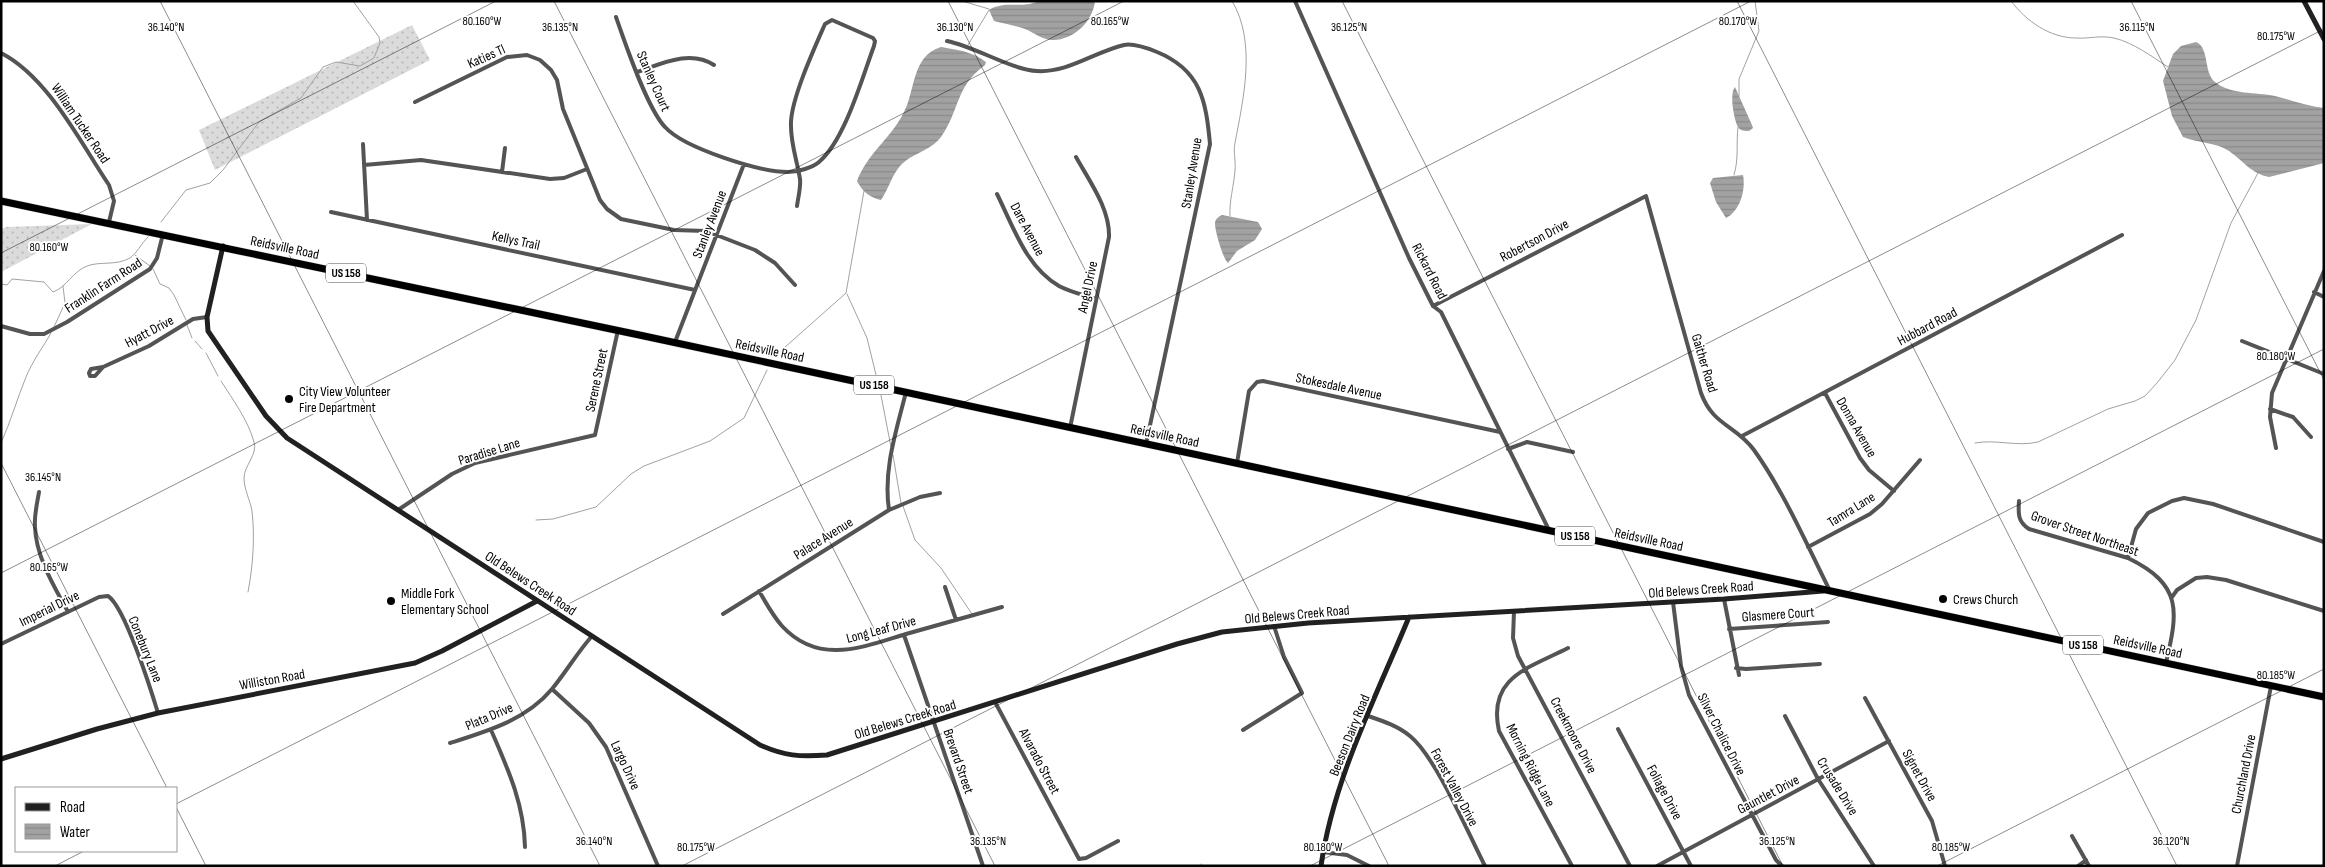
<svg xmlns="http://www.w3.org/2000/svg" width="2325" height="867" font-family="'Sofia Sans Condensed',sans-serif">
	<defs>
		<pattern id="grass-dots" width="8" height="8" patternUnits="userSpaceOnUse" patternTransform="scale(1.25)"><rect width="8" height="8" fill="#dbdbdb"/><path d="M2 2h.1M6 6h.1" fill="none" stroke="#bababa" stroke-width="1.8" stroke-linecap="round"/></pattern>
		<pattern id="water-rules" width="6" height="5" patternUnits="userSpaceOnUse" patternTransform="scale(1.25)"><rect width="6" height="5" fill="#a2a2a2"/><path d="M0 2.5h6" fill="none" stroke="#8a8a8a"/></pattern>
	</defs>
	<rect width="100%" height="100%" fill="#fff"/>
	<path fill="url(#grass-dots)" d="M412,25L430,60L215,170L199,130Z
		M92,224L1,272V229L6,227Z"/>
	<path fill="url(#water-rules)" d="M1039,1H1095C1093,21 1074,40 1053,40C1042,40 1035,33 1025,29C1015,25 1004,24 994,21L989,10C1004,0 1023,9 1039,1Z
		M2196,42C2210,48 2203,72 2215,82C2231,95 2256,92 2275,96C2291,100 2307,106 2324,108V163L2269,177C2252,174 2243,161 2229,151C2215,142 2198,143 2183,137L2172,116L2163,81L2173,54L2181,46Z
		M941,47L963,51L977,56L986,62L985,65C955,87 960,110 941,137C929,152 912,153 900,166C892,175 888,190 881,200C870,198 862,191 857,181C867,154 890,139 903,114C916,91 911,56 941,47Z
		M1735,87L1752,125L1753,128L1749,131C1745,131 1740,131 1738,127C1734,120 1729,93 1735,87Z
		M1743,175C1746,190 1740,211 1726,218L1716,202L1710,183L1713,178Z
		M1222,215L1258,222L1262,229L1255,240L1237,251L1228,263C1223,259 1215,231 1215,224C1215,219 1218,217 1222,215Z"/>
	<g fill="none" stroke-linecap="round" stroke-linejoin="round">
		<path stroke="#a2a2a2" stroke-width="1" d="M962,1L989,9
			M2011,1C2026,21 2050,38 2076,38C2089,39 2100,35 2114,38C2134,43 2151,56 2168,67
			M968,45L989,10
			M1739,96V79L1759,31L1755,1
			M1734,175C1739,159 1736,143 1738,127
			M1230,216C1229,201 1234,186 1235,170C1236,161 1233,152 1235,143C1243,100 1257,42 1232,1
			M161,222L186,190L210,183L223,170L259,122L301,98L323,67L336,62L360,66L374,58L380,43L379,37L353,1
			M135,255L150,266
			M153,269L160,284L169,288L174,295L186,320
			M1,284L7,285L12,279L44,282L53,292C67,287 72,272 87,266C100,261 116,266 130,258C137,253 141,244 148,237
			M847,294L867,338L878,383
			M187,325L192,338
			M54,327L65,303L63,286
			M195,341L202,349
			M206,353L218,376
			M775,356L846,293L864,191
			M221,381C233,400 248,420 254,442C258,454 244,466 244,478C244,489 250,500 252,511C255,537 253,566 248,592
			M880,390L891,447
			M1,443C11,421 17,399 26,377C32,362 43,347 51,333
			M1975,443C1996,439 2017,447 2038,442L2108,409L2135,401L2145,396L2157,383L2175,360L2196,320L2231,223L2258,173
			M893,455L901,503
			M903,506L915,540L941,568L974,617
			M536,520L553,519L596,507L631,474L644,466L710,441L744,418L767,370
			M1201,864V866"/>
		<defs>
			<path id="highway" d="M1,201L644,336L2324,697"/>
		</defs>
		<use href="#highway" stroke="#dbdbdb" stroke-width="8"/>
		<path stroke="#545454" stroke-width="4" d="M1295,1L1409,258L1433,306L1441,312L1549,530
			M616,17C625,43 647,108 665,127C684,148 759,172 788,172C797,172 812,168 819,162C845,140 862,78 874,46L875,41L873,38L832,20L825,24C814,49 792,97 791,122C790,142 797,160 800,179C801,187 798,198 797,206
			M947,41C976,47 1012,70 1037,71C1068,73 1094,52 1124,45C1134,43 1147,48 1157,52C1201,70 1206,101 1210,144L1146,444
			M1,53C48,77 80,142 109,185L114,201L109,222
			M637,72C661,64 690,49 714,65
			M415,102L507,57L527,55L540,60L551,70L557,80L563,109L600,200L607,209L621,219L674,230L706,231L755,250L775,263L795,285
			M363,144L367,220
			M364,165L421,160L550,179L564,178L587,169
			M502,172L505,148
			M997,194C1013,226 1026,267 1059,286C1070,292 1084,295 1096,299
			M331,212L695,290
			M2314,292L2324,297
			M1433,306L1646,196L1701,393C1713,426 1736,425 1754,450C1784,492 1807,545 1830,591
			M1,326L30,334H44L67,322L150,269L157,258L163,234
			M2242,341L2324,374
			M675,342L744,164
			M103,367L95,376H90L89,373L91,369L103,367L149,346L193,319L207,317
			M1825,393L1860,458L1869,470L1894,491
			M2270,409L2293,417L2311,437
			M1070,428L1109,237C1110,209 1090,182 1076,157
			M1742,436L2122,235
			M2276,448L2270,417L2272,393L2324,271
			M1508,449L1527,442L1573,452
			M1237,463L1249,391L1257,382L1263,381L1500,432
			M39,492C37,504 34,516 35,527C36,557 54,586 68,612
			M2019,501C2018,514 2018,522 2029,529L2128,558C2183,585 2178,611 2166,663
			M398,510L452,474L475,463L595,435L618,330
			M889,510C883,470 896,432 906,392
			M1808,547L1870,514L1882,504L1920,460
			M2128,558L2136,529L2148,513L2172,501L2184,498L2213,504L2324,542
			M945,587L956,620
			M759,591C766,603 773,616 782,626C819,666 863,647 906,634C938,625 970,616 1002,607
			M2172,597L2177,590L2196,578L2207,577L2226,580L2324,611
			M1724,599L1739,675
			M1673,602L1681,666L1689,695L1776,860L1782,866
			M1514,611L1513,638L1518,656L1630,866
			M723,614L889,510L920,497L940,493
			M1729,629L1828,622
			M904,635L983,866
			M1,644L99,597L108,596C125,607 151,690 158,713
			M1568,648C1529,668 1487,677 1499,731L1572,866
			M1736,668L1746,669L1820,664
			M552,689L589,723L606,747L658,866
			M1865,698L1932,821L1945,866
			M995,702L1079,859L1086,858L1118,841
			M1368,716C1383,721 1398,726 1410,736C1436,757 1468,833 1485,866
			M1785,716L1818,779L1874,866
			M1618,729L1691,866
			M491,730C508,769 524,804 525,847
			M1243,730L1302,693L1284,657L1274,626
			M450,743C488,731 526,720 552,689C566,672 577,653 592,636
			M2072,836L2089,866
			M1323,852L1347,855L1369,866
			M1657,866L1889,741
			M2078,866L2086,860
			M2237,866L2271,686"/>
		<path stroke="#212121" stroke-width="5" d="M2304,1L2324,39
			M223,246L207,317L208,331L266,416L287,438L760,745C785,756 799,757 827,755L1177,644L1222,632L1308,623L1724,599L1823,591
			M1,759L97,729L158,713L415,663L442,651L537,601
			M1321,866C1333,780 1376,697 1409,617"/>
		<use href="#highway" stroke="#000" stroke-width="7"/>
	</g>
	<path fill="none" stroke="#000" stroke-width="1" stroke-opacity="0.45" d="M160,1L600,866M554,1L995,866M948,1L1389,866M1342,1L1783,866M1737,1L2177,866M2131,1L2324,380M1,253L496,1M1,463L167,788M1,573L1124,1M176,804L1751,1M176,807L206,866M55,866L84,851M682,866L2324,29M1310,866L2324,349M1937,866L2324,669"/>
	<g fill="#000" stroke="#fff" stroke-width="2">
		<circle cx="289" cy="399" r="5"/>
		<circle cx="1943" cy="599" r="5"/>
		<circle cx="391" cy="601" r="5"/>
	</g>
	<g text-anchor="middle" stroke-width="4" stroke-linejoin="round" paint-order="stroke">
		<g fill="#fff" stroke="#4c4c4c" stroke-width="1">
			<rect x="326" y="263.5" width="40" height="19" rx="4"/>
			<rect x="854" y="375.5" width="40" height="19" rx="4"/>
			<rect x="1555" y="526.5" width="40" height="19" rx="4"/>
			<rect x="2063" y="635.5" width="40" height="19" rx="4"/>
		</g>
		<g font-size="12" font-weight="bold" fill="#000">
			<text x="346" y="277">US 158</text>
			<text x="874" y="389">US 158</text>
			<text x="1575" y="540">US 158</text>
			<text x="2083" y="649">US 158</text>
		</g>
		<g font-size="14" fill="#000" stroke="#fff">
			<text transform="translate(486 56) rotate(-24)" y="5">Katies Tl</text>
			<text transform="translate(654 81) rotate(66)" y="5">Stanley Court</text>
			<text transform="translate(81 123) rotate(56)" y="5">William Tucker Road</text>
			<text transform="translate(1191 173) rotate(-81)" y="5">Stanley Avenue</text>
			<text transform="translate(709 224) rotate(-69)" y="5">Stanley Avenue</text>
			<text transform="translate(1028 229) rotate(62)" y="5">Dare Avenue</text>
			<text transform="translate(516 240) rotate(12)" y="5">Kellys Trail</text>
			<text transform="translate(1534 240) rotate(-28)" y="5">Robertson Drive</text>
			<text transform="translate(285 247) rotate(12)" y="5">Reidsville Road</text>
			<text transform="translate(1430 271) rotate(63)" y="5">Rickard Road</text>
			<text transform="translate(103 285) rotate(-33)" y="5">Franklin Farm Road</text>
			<text transform="translate(1087 287) rotate(-78)" y="5">Angel Drive</text>
			<text transform="translate(1927 326) rotate(-28)" y="5">Hubbard Road</text>
			<text transform="translate(149 331) rotate(-28)" y="5">Hyatt Drive</text>
			<text transform="translate(770 350) rotate(12)" y="5">Reidsville Road</text>
			<text transform="translate(1705 363) rotate(73)" y="5">Gaither Road</text>
			<text transform="translate(596 380) rotate(-78)" y="5">Serene Street</text>
			<text transform="translate(1339 386) rotate(12)" y="5">Stokesdale Avenue</text>
			<text transform="translate(1857 427) rotate(60)" y="5">Donna Avenue</text>
			<text transform="translate(1165 435) rotate(12)" y="5">Reidsville Road</text>
			<text transform="translate(489 451) rotate(-17)" y="5">Paradise Lane</text>
			<text transform="translate(1851 509) rotate(-32)" y="5">Tamra Lane</text>
			<text transform="translate(2085 533) rotate(19)" y="5">Grover Street Northeast</text>
			<text transform="translate(823 538) rotate(-32)" y="5">Palace Avenue</text>
			<text transform="translate(1649 539) rotate(12)" y="5">Reidsville Road</text>
			<text transform="translate(531 583) rotate(33)" y="5">Old Belews Creek Road</text>
			<text transform="translate(1701 589) rotate(-4)" y="5">Old Belews Creek Road</text>
			<text transform="translate(49 608) rotate(-26)" y="5">Imperial Drive</text>
			<text transform="translate(1297 614) rotate(-5)" y="5">Old Belews Creek Road</text>
			<text transform="translate(1778 614) rotate(-4)" y="5">Glasmere Court</text>
			<text transform="translate(881 629) rotate(-15)" y="5">Long Leaf Drive</text>
			<text transform="translate(2148 646) rotate(12)" y="5">Reidsville Road</text>
			<text transform="translate(146 649) rotate(68)" y="5">Conebury Lane</text>
			<text transform="translate(272 679) rotate(-10)" y="5">Williston Road</text>
			<text transform="translate(489 716) rotate(-23)" y="5">Plata Drive</text>
			<text transform="translate(905 719) rotate(-17)" y="5">Old Belews Creek Road</text>
			<text transform="translate(1722 734) rotate(63)" y="5">Silver Chalice Drive</text>
			<text transform="translate(1349 735) rotate(-68)" y="5">Beeson Dairy Road</text>
			<text transform="translate(1574 735) rotate(62)" y="5">Creekmoore Drive</text>
			<text transform="translate(959 761) rotate(71)" y="5">Brevard Street</text>
			<text transform="translate(1040 761) rotate(62)" y="5">Alvarado Street</text>
			<text transform="translate(626 765) rotate(65)" y="5">Largo Drive</text>
			<text transform="translate(1531 765) rotate(63)" y="5">Morning Ridge Lane</text>
			<text transform="translate(2243 774) rotate(-79)" y="5">Churchland Drive</text>
			<text transform="translate(1920 775) rotate(61)" y="5">Signet Drive</text>
			<text transform="translate(1838 786) rotate(58)" y="5">Crusade Drive</text>
			<text transform="translate(1455 787) rotate(62)" y="5">Forest Valley Drive</text>
			<text transform="translate(1665 792) rotate(62)" y="5">Foliage Drive</text>
			<text transform="translate(1768 794) rotate(-28)" y="5">Gauntlet Drive</text>
		</g>
		<g font-size="14" fill="#000" stroke="#fff" text-anchor="start">
			<text x="299" y="396">City View Volunteer<tspan x="299" dy="16">Fire Department</tspan></text>
			<text x="401" y="598">Middle Fork<tspan x="401" dy="16">Elementary School</tspan></text>
			<text x="1953" y="604">Crews Church</text>
		</g>
	</g>
	<g font-size="12" text-anchor="middle" fill="#000" stroke="#fff" stroke-width="4" stroke-linejoin="round" paint-order="stroke">
		<text x="482" y="25">80.160°W</text>
		<text x="1110" y="25">80.165°W</text>
		<text x="1738" y="25">80.170°W</text>
		<text x="166" y="31">36.140°N</text>
		<text x="560" y="31">36.135°N</text>
		<text x="955" y="31">36.130°N</text>
		<text x="1349" y="31">36.125°N</text>
		<text x="2137" y="31">36.115°N</text>
		<text x="2276" y="40">80.175°W</text>
		<text x="49" y="251">80.160°W</text>
		<text x="2276" y="360">80.180°W</text>
		<text x="43" y="481">36.145°N</text>
		<text x="49" y="571">80.165°W</text>
		<text x="2276" y="679">80.185°W</text>
		<text x="594" y="845">36.140°N</text>
		<text x="988" y="845">36.135°N</text>
		<text x="1777" y="845">36.125°N</text>
		<text x="2171" y="845">36.120°N</text>
		<text x="696" y="851">80.175°W</text>
		<text x="1323" y="851">80.180°W</text>
		<text x="1951" y="851">80.185°W</text>
	</g>
	<rect width="2325" height="867" fill="none" stroke="#000000" stroke-width="5"/>
	<rect x="15" y="787" width="162" height="65" fill="#ffffff" stroke="#999999"/>
	<rect x="25" y="803" width="25" height="8" fill="#212121" stroke="#999999"/>
	<text x="60" y="812" font-size="15" fill="#000000">Road</text>
	<rect x="25" y="824" width="25" height="15" fill="url(#water-rules)" stroke="#999999"/>
	<text x="60" y="837" font-size="15" fill="#000000">Water</text>
</svg>
